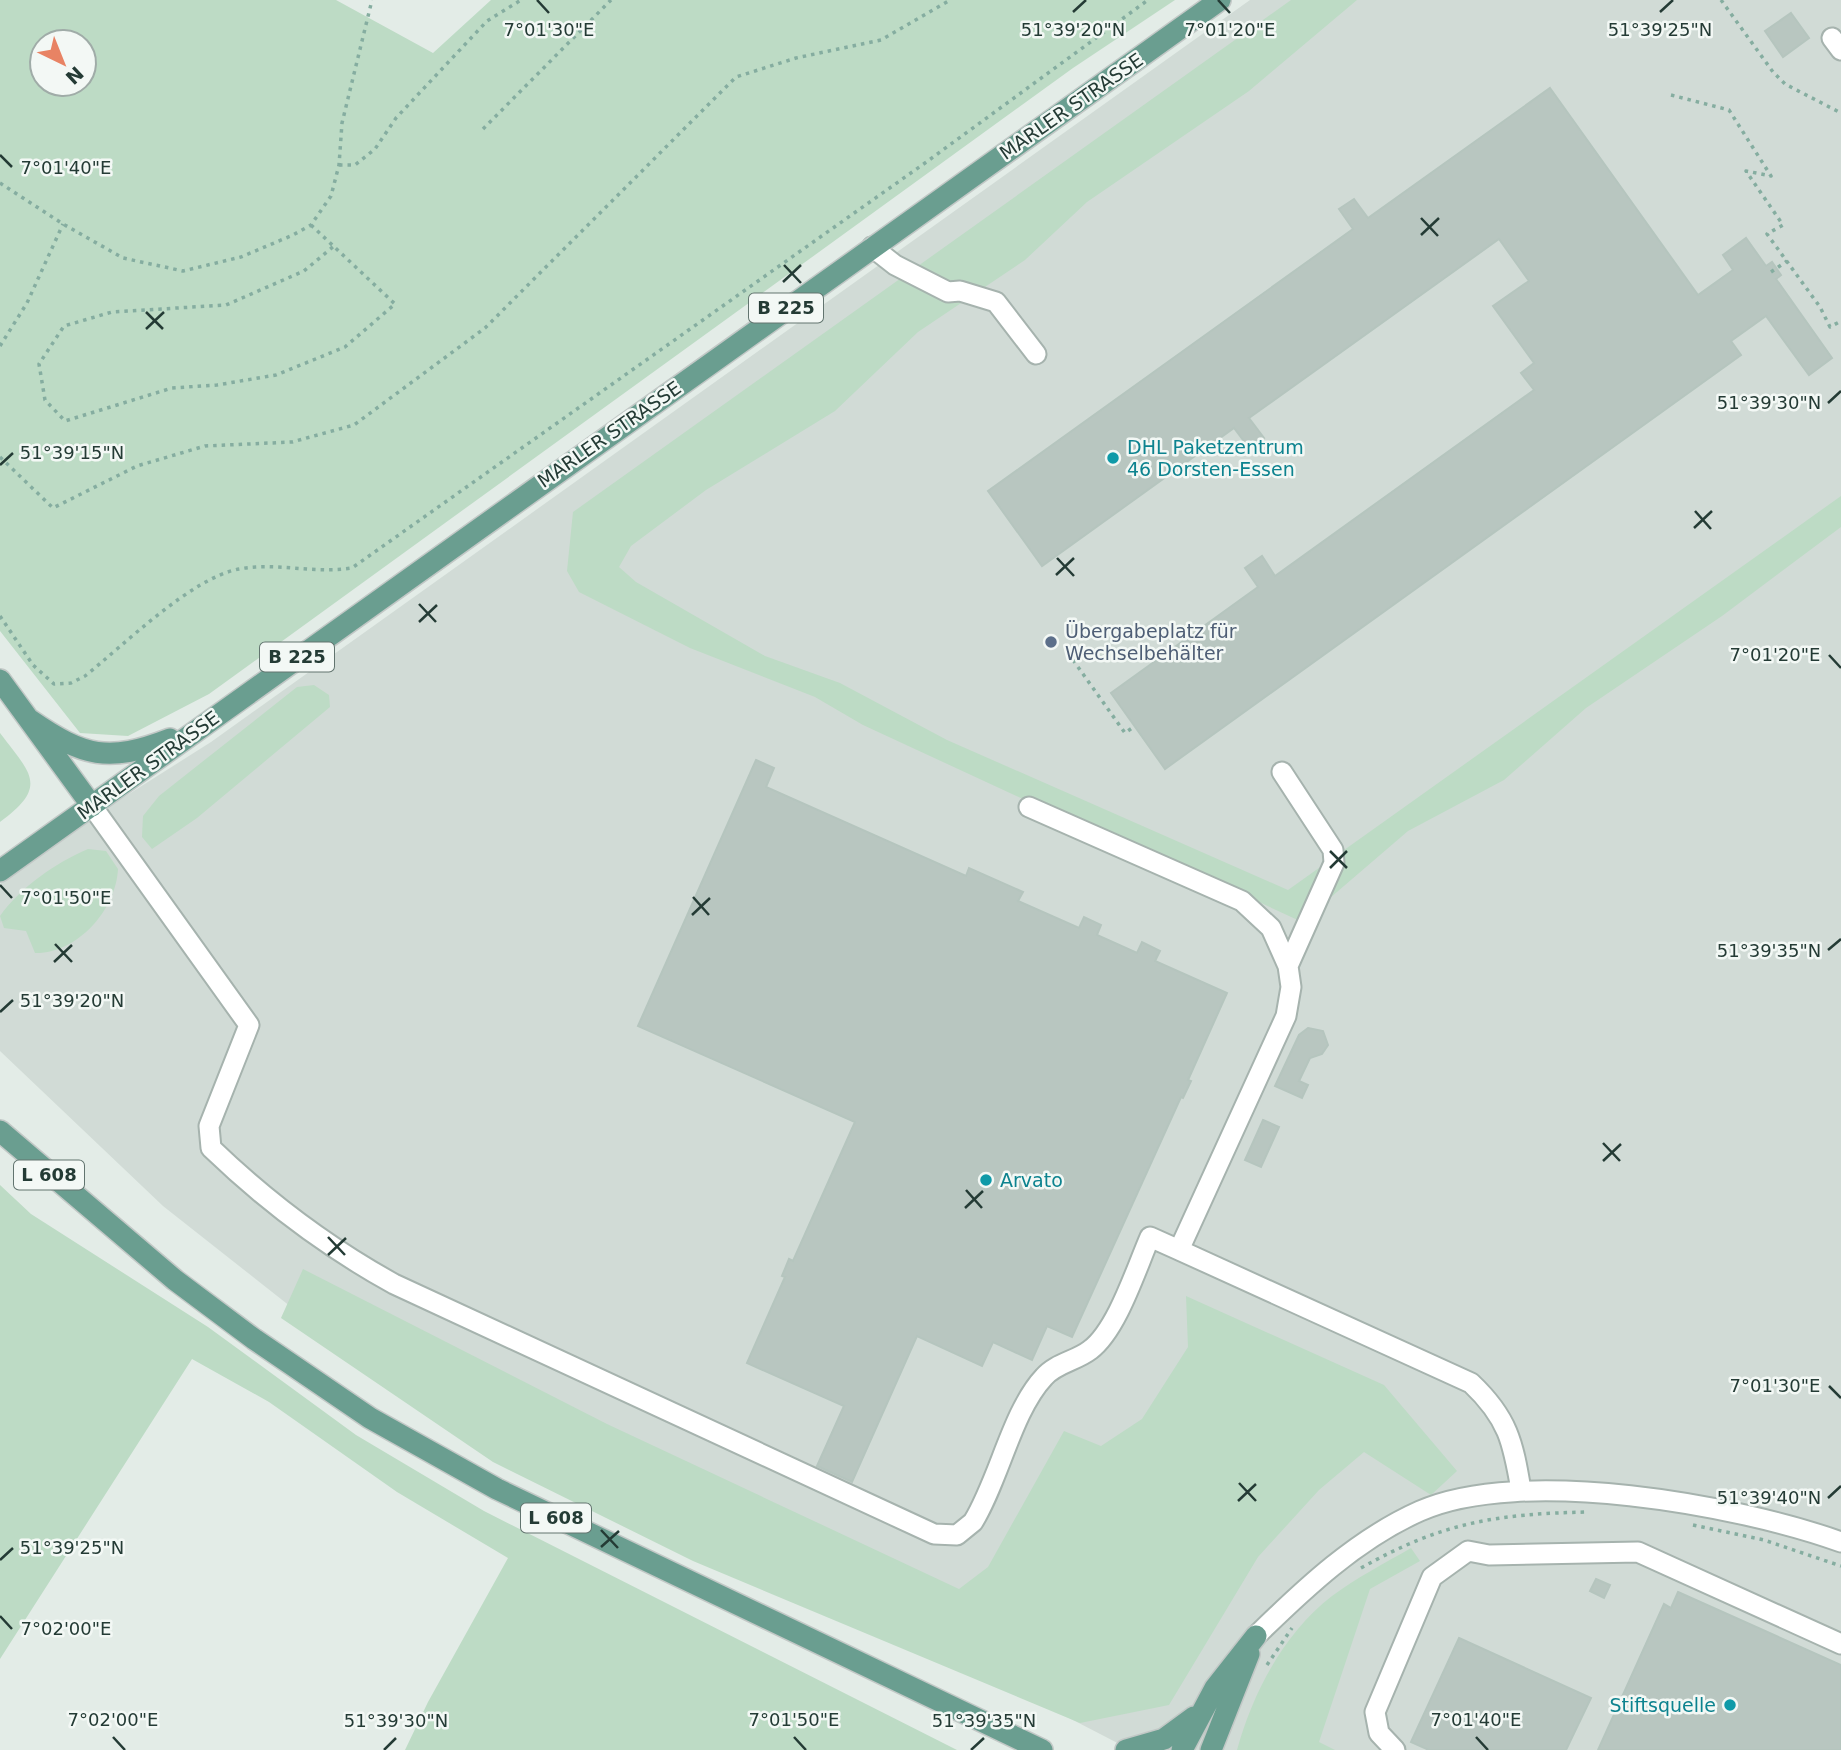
<svg xmlns="http://www.w3.org/2000/svg" width="1841" height="1750" font-family="'DejaVu Sans',sans-serif">
	<rect width="100%" height="100%" fill="#e3ece7"/>
	<path fill="#d1dbd6" d="M1250,0H1841V1750H1131L319,1329L163,1206L0,1051V884L110,806L211,742Z"/>
	<path fill="#bddbc5" fill-rule="evenodd" d="M0,0H336L433,53L491,0H1175L1073,68L209,694L128,736L80,733L0,631ZM42,42H84V84H42Z
		M1291,0H1357L1249,91L1087,202L1025,260L918,332L835,411L706,490L631,546L619,567L636,582L765,656L840,683L947,740L1288,890L1841,496V527L1722,616L1586,708L1504,780L1408,831L1302,922L1149,851L1051,812L863,725L815,697L690,648L579,592L567,571L573,512Z
		M314,685L329,695L330,707L197,818L152,849L142,837L143,816L159,796L297,687Z
		M0,733C31,774 49,786 0,822Z
		M88,849L106,851L118,869C116,910 77,954 35,953L26,931L4,928L0,916C21,887 55,863 88,849Z
		M0,1185L31,1214L208,1327L356,1435L484,1511L957,1750H405L428,1702L508,1558L397,1492L269,1402L192,1359L0,1659Z
		M303,1269L607,1424L959,1589L988,1567L1064,1431L1101,1446L1142,1419L1188,1347L1186,1296L1384,1385L1457,1471L1431,1495L1364,1452L1319,1490L1258,1557L1169,1705L1080,1723L693,1561L493,1462L281,1318Z
		M1411,1548L1420,1561L1370,1589L1319,1742L1335,1750H1237C1253,1692 1284,1633 1332,1596C1356,1578 1385,1563 1411,1548Z"/>
	<path fill="#b8c6c0" stroke="#b5c5be" stroke-width="2" d="M1791,13L1809,38L1783,57L1765,31Z
		M1550,88L1698,295L1733,270L1723,255L1746,238L1766,266L1772,262L1781,275L1776,279L1832,358L1809,375L1766,316L1731,341L1741,355L1165,769L1111,693L1258,587L1245,568L1262,556L1275,576L1534,390L1521,373L1534,363L1493,306L1529,281L1499,239L1249,418L1264,438L1249,448L1234,428L1042,566L988,491L1353,229L1339,209L1354,199L1368,218Z
		M756,760L774,768L766,787L966,876L969,868L1023,892L1018,901L1079,928L1084,917L1101,925L1097,935L1137,953L1142,942L1160,951L1155,961L1227,993L1188,1080L1191,1081L1183,1098L1181,1097L1072,1337L1047,1326L1032,1360L993,1342L982,1366L917,1336L852,1482L817,1466L844,1406L747,1363L785,1277L782,1276L789,1259L793,1261L855,1122L638,1026Z
		M1308,1028L1323,1031L1328,1045L1322,1054L1310,1058L1299,1081L1308,1085L1302,1098L1275,1086L1299,1035Z
		M1263,1120L1279,1127L1261,1167L1245,1160Z
		M1596,1579L1610,1585L1604,1598L1590,1591Z
		M1678,1592L1841,1665V1750H1598L1664,1604L1671,1608Z
		M1459,1638L1591,1698L1566,1750H1429L1411,1742Z"/>
	<g fill="none" stroke-linecap="round" stroke-linejoin="round">
		<defs>
			<path id="minor" d="M1832,38L1841,50
				M872,247L895,265L948,292L960,291L996,302L1036,354
				M1282,772L1333,850L1334,863L1288,966
				M92,806L249,1025L209,1126L211,1148C266,1201 327,1247 394,1284L934,1534L957,1535L973,1522C999,1480 1012,1411 1044,1377C1056,1363 1076,1361 1090,1350C1117,1330 1136,1269 1150,1237L1179,1250
				M1029,807L1242,901L1271,928L1288,966L1291,987L1286,1016L1179,1250L1471,1383C1508,1418 1513,1442 1521,1490
				M1256,1636C1305,1588 1357,1539 1420,1511C1521,1466 1739,1505 1841,1542
				M1395,1750L1379,1733L1375,1712L1432,1577L1468,1551L1489,1555L1638,1552L1841,1644"/>
			<path id="major" d="M0,680L92,806
				M30,720C84,757 108,763 170,739
				M0,871L1220,0
				M0,1131L175,1280L254,1339L370,1418L497,1489L1042,1750
				M1126,1750L1164,1739L1194,1717
				M1182,1750L1215,1688L1256,1636
				M1211,1750L1249,1654"/>
		</defs>
		<use href="#minor" stroke="#a6b3ae" stroke-width="23"/>
		<use href="#major" stroke="#c2c8c6" stroke-width="24"/>
		<path stroke="#85ada0" stroke-width="3.5" stroke-dasharray="3.5 5" stroke-linecap="butt" d="M1721,0L1773,72L1785,84L1841,113
			M1671,95L1729,110L1771,176L1746,171L1783,225L1767,234L1820,307L1830,327L1841,321
			M483,129L611,0
			M339,165H355L375,149L396,118L487,21L521,0
			M0,183L63,224L123,258L183,271L241,257L293,235L311,225L331,196L339,165L342,123L372,0
			M311,225L395,304L345,347L276,375L217,385L172,388L65,421L45,400L39,364L64,326L112,312L226,305L304,271L334,246
			M1771,272L1787,261
			M0,346L27,303L63,224
			M0,457L53,508L137,466L205,446L292,442L354,425L485,328L736,77L796,58L881,40L950,0
			M0,616L33,665L54,684L71,683L85,676C124,645 191,578 239,569C276,562 312,574 352,568L925,163L1148,0
			M1073,660L1125,733L1135,726
			M1693,1525L1764,1540L1841,1566
			M1361,1568C1443,1522 1496,1514 1588,1512
			M1267,1665L1292,1628"/>
		<use href="#minor" stroke="#fff" stroke-width="19"/>
		<use href="#major" stroke="#6a9e90" stroke-width="21"/>
	</g>
	<path fill="none" stroke="#243b35" stroke-width="2.5" d="M537,0L549,13M1218,0L1230,13M1073,12L1086,0M1660,12L1673,0M0,155L12,167M1421,218L1438,236M1421,235L1439,218M784,265L801,283M783,282L801,265M146,312L163,329M146,329L164,312M1828,403L1841,391M0,465L13,453M1695,511L1711,529M1694,528L1712,511M1057,558L1074,576M1056,575L1074,558M419,604L436,622M419,622L437,605M1829,655L1841,668M1330,851L1347,868M1330,868L1347,851M0,885L12,898M693,897L709,915M692,915L710,898M55,944L72,962M1828,950L1841,939M54,962L72,945M0,1012L13,1000M1603,1143L1620,1161M1603,1161L1621,1144M966,1190L982,1208M965,1208L983,1191M328,1237L345,1255M328,1255L346,1238M1829,1386L1841,1398M1239,1483L1256,1501M1828,1498L1841,1486M1238,1501L1256,1484M601,1530L618,1548M601,1547L619,1531M0,1560L13,1548M0,1616L12,1629M113,1737L125,1750M794,1737L806,1750M1476,1737L1488,1750M384,1750L396,1738M971,1750L984,1738"/>
	<g fill="#0f9aa8" stroke="#f3f8f5" stroke-width="2.5">
		<circle cx="1113" cy="458" r="7"/>
		<circle cx="986" cy="1180" r="7"/>
		<circle cx="1730" cy="1705" r="7"/>
	</g>
	<circle fill="#5c6f8a" stroke="#f3f8f5" stroke-width="2.5" cx="1051" cy="642" r="7"/>
	<g text-anchor="middle" stroke-width="5" stroke-linejoin="round" paint-order="stroke">
		<g fill="#f3f8f5" stroke="#62746f" stroke-width="2">
			<rect x="749" y="293.5" width="74" height="29" rx="5"/>
			<rect x="260" y="642.5" width="74" height="29" rx="5"/>
			<rect x="14" y="1160.5" width="70" height="29" rx="5"/>
			<rect x="521" y="1503.5" width="70" height="29" rx="5"/>
		</g>
		<g font-size="18" font-weight="bold" fill="#243b35">
			<text x="786" y="314">B 225</text>
			<text x="297" y="663">B 225</text>
			<text x="49" y="1181">L 608</text>
			<text x="556" y="1524">L 608</text>
		</g>
		<g font-size="19" fill="#243b35" stroke="#f3f8f5">
			<text transform="translate(1071 106) rotate(-35)" y="7">MARLER STRASSE</text>
			<text transform="translate(609 434) rotate(-35)" y="7">MARLER STRASSE</text>
			<text transform="translate(148 765) rotate(-36)" y="7">MARLER STRASSE</text>
		</g>
		<g font-size="19" fill="#0d838f" stroke="#f3f8f5" text-anchor="start">
			<text x="1127" y="454">DHL Paketzentrum<tspan x="1127" dy="22">46 Dorsten-Essen</tspan></text>
			<text x="1000" y="1187">Arvato</text>
			<text x="1716" y="1712" text-anchor="end">Stiftsquelle</text>
		</g>
		<g font-size="19" fill="#4e5e75" stroke="#f3f8f5" text-anchor="start">
			<text x="1065" y="638">Übergabeplatz für<tspan x="1065" dy="22">Wechselbehälter</tspan></text>
		</g>
	</g>
	<g font-size="18" text-anchor="middle" fill="#243b35" stroke="#f3f8f5" stroke-width="5" stroke-linejoin="round" paint-order="stroke">
		<text x="1073" y="36">51°39'20"N</text>
		<text x="1660" y="36">51°39'25"N</text>
		<text x="549" y="36">7°01'30"E</text>
		<text x="1230" y="36">7°01'20"E</text>
		<text x="66" y="174">7°01'40"E</text>
		<text x="1769" y="409">51°39'30"N</text>
		<text x="72" y="459">51°39'15"N</text>
		<text x="1775" y="661">7°01'20"E</text>
		<text x="66" y="904">7°01'50"E</text>
		<text x="1769" y="957">51°39'35"N</text>
		<text x="72" y="1007">51°39'20"N</text>
		<text x="1775" y="1392">7°01'30"E</text>
		<text x="1769" y="1504">51°39'40"N</text>
		<text x="72" y="1554">51°39'25"N</text>
		<text x="66" y="1635">7°02'00"E</text>
		<text x="113" y="1726">7°02'00"E</text>
		<text x="794" y="1726">7°01'50"E</text>
		<text x="1476" y="1726">7°01'40"E</text>
		<text x="396" y="1727">51°39'30"N</text>
		<text x="984" y="1727">51°39'35"N</text>
	</g>
	<g transform="translate(63 63) rotate(137)"><circle r="33" fill="#f3f8f5" stroke="#a0aca8" stroke-width="2"/>
	<path d="M0-5L12 26L0 18L-12 26Z" fill="#e88364"/>
	<text y="-10" font-size="19" font-weight="bold" text-anchor="middle" fill="#243b35">N</text>
	</g>
</svg>
